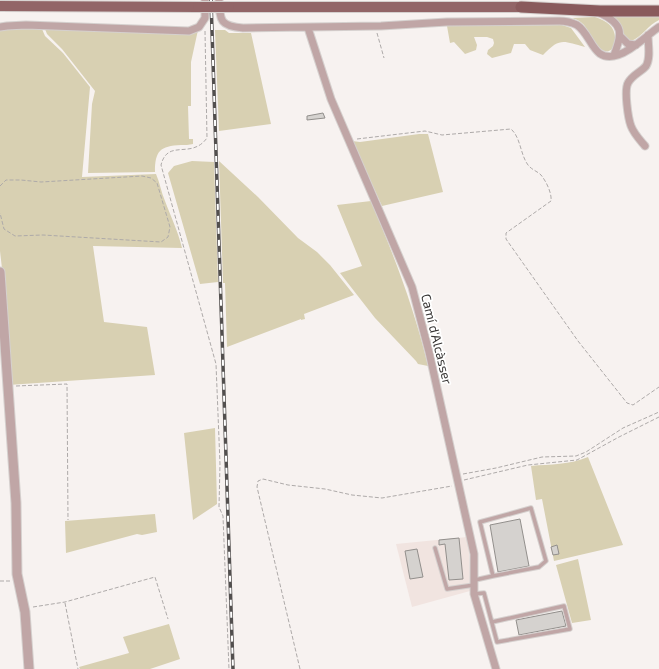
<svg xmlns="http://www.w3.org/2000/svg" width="659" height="669" font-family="'Exo 2',sans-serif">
	<rect width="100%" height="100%" fill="#f7f2f0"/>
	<path fill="#f1e4e0" d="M467,537L469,552L470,591L412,607L396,544Z"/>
	<path fill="#d8d0b2" d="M612,15H659V20C648,25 642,37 631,41L624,37L621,27Z
		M595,17C607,21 616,27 615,40C615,43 614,47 612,49C600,60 589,29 583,24C580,21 576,19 572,18Z
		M562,25L571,28L585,47C563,41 560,37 543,55L530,50L525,44H514L511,53L492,58L487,54L488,50L493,46L494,43L493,39L487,37H474L477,45L476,50L465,54L454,42L450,43L447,26Z
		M9,28L42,29L45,36L63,53L90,87L82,177L156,174C160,183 161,192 165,201C171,217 178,231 182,248L93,246L104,322L147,327L155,375L8,385L4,286L0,251V31Z
		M45,29L175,34L198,30L191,62V106H188L189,139H193V144C189,145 185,145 181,145C160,146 155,151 155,172L88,173L92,104L95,91L62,49L47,34Z
		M215,30H225L229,33H251L271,124L219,131Z
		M419,134H428L443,192L382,206L352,141L360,142Z
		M192,161L214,162L218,282L200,284L168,173L174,166Z
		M219,161L258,197L298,238L317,252L330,265L354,295L304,314L305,319L301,320V319L227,347L225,283H223Z
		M371,201C394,256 414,307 428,366L418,364L416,361L375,318L340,273L362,266L337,205Z
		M215,428L217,504L193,520L184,433Z
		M588,457L623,545L554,561L542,499L536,500L531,466C550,464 570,465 588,457Z
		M155,514L157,532L142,535L137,534L66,553L65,521Z
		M578,559L591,620L572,623L556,565Z
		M169,624L180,659L150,669H80L79,667L129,653L123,637Z"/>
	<path fill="#d5d2cf" stroke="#928f8c" d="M323,113L325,118L307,120V116Z
		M520,519L529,566L498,572L490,525Z
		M459,538L463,579L449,580L445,544L439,545V540Z
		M557,545L559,554L553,555L551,547Z
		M417,549L423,577L410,579L405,551Z
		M562,611L566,626L519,635L516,620Z"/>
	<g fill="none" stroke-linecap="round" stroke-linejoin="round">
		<defs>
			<path id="service" d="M435,548L447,589L474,585
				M475,580L493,576L480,522L531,508L546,561L539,567L493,576
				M474,594L484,593L497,642L570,629L564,606L492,622"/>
			<path id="minor" d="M219,0C220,21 220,26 243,28L381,26L447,22L559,21C565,21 571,22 577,25C593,36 592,63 618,55C633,50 646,36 659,27
				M600,13C623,24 623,33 614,55
				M0,27L7,26L26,25L189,31L199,27L205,18V0
				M308,28L331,99L412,287L429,352L474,554V594L496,669
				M621,37L628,44L636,45
				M645,146C640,140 634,134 631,126C628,118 624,90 628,83C632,75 641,72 646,66C651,58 648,44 648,35"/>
			<path id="tertiary" d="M0,272L16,503L17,574L25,612L29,669"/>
			<path id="primary" d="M0,6L198,7
				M229,7H529"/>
			<path id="trunk" d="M521,7L600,11H659"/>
		</defs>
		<use href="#service" stroke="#d5d0ce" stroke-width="5.5"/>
		<use href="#minor" stroke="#d5d0ce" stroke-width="9"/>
		<use href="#tertiary" stroke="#d5d0ce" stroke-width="11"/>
		<use href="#primary" stroke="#d5d0ce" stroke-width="12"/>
		<use href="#trunk" stroke="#d5d0ce" stroke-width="13"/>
		<path stroke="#aeaaa9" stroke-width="1" stroke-dasharray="4 2" stroke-linecap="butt" d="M205,31L207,138C191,160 168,138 161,165L216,364L220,464L219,507L223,516L229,669
			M377,33L384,58
			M357,139L425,131L442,135L511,129C521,138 520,154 528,165C532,170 537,171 541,175C546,181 552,193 551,201L506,233V239L578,341L627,403L633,405L659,387
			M0,186L6,180H21L41,182L142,176L151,178L157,183L170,227L168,237L161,242L43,235L15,236L4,229L0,213
			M16,386L67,384L68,520
			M463,474L496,468L542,457L576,456L586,452L623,428L659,412
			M464,480L528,465L577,460L619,437L659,417
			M0,581H10
			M65,603L78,669
			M33,607L65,602L155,577L168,619
			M300,669L257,487L258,481L263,479L288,485L325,489L352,495L382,498L452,486"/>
		<use href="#service" stroke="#c0a6a6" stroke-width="3.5"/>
		<use href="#minor" stroke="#c0a6a6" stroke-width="7"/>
		<use href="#tertiary" stroke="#c0a6a6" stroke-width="9"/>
		<use href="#primary" stroke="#926567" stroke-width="10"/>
		<use href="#trunk" stroke="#895a5c" stroke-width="11"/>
		<defs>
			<path id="rail" d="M211,0L233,669"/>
		</defs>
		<use href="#rail" stroke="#524f4e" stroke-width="3.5"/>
		<use href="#rail" stroke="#fff" stroke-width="2" stroke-dasharray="6" stroke-linecap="butt"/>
		<defs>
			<path id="primary-bridge" d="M198,7H229"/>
		</defs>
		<use href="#primary-bridge" stroke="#d5d0ce" stroke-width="12" stroke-linecap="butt"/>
		<use href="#primary-bridge" stroke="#926567" stroke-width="10"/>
	</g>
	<g text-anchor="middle" stroke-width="3.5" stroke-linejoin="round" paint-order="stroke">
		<g font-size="13" fill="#383635" stroke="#fff">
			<text transform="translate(437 339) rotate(76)" y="5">Camí d'Alcàsser</text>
		</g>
	</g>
</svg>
